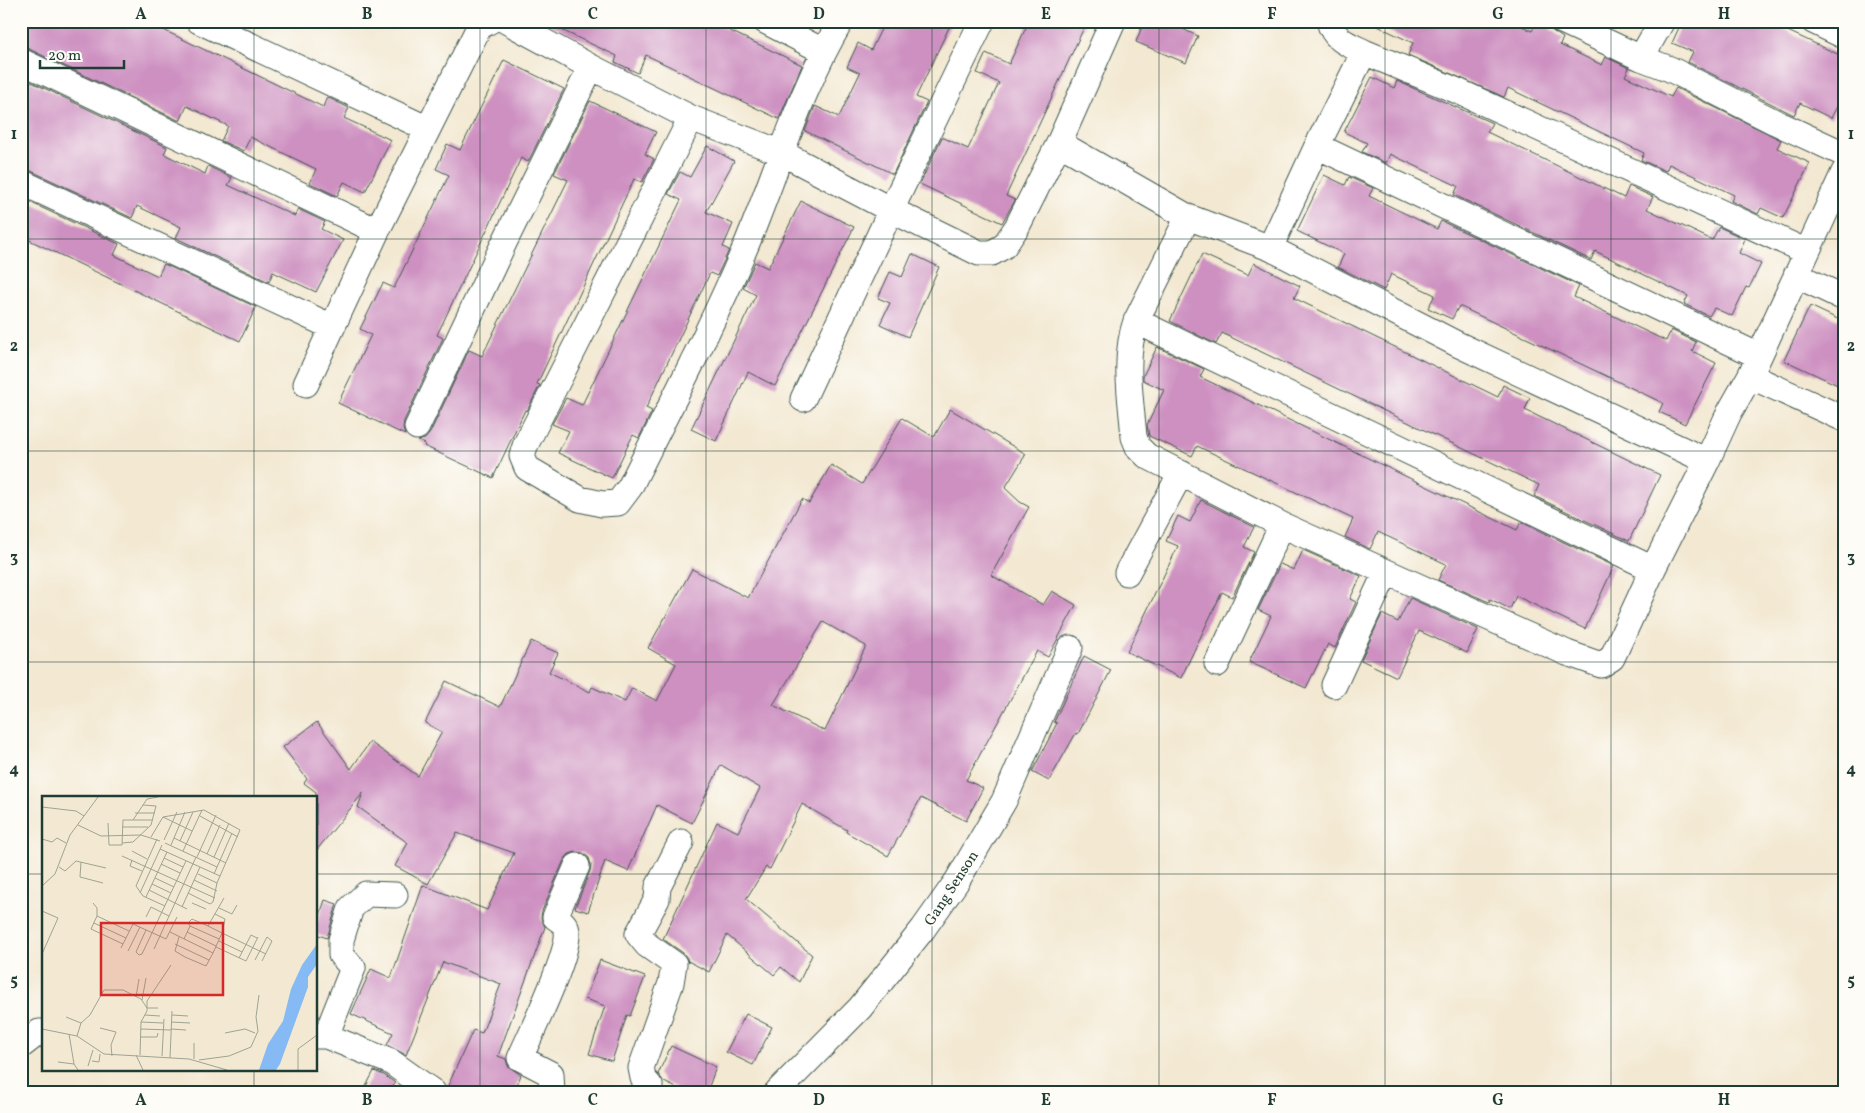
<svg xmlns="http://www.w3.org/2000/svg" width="1865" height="1113" font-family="Vollkorn,serif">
	<rect width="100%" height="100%" fill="#fdfcf7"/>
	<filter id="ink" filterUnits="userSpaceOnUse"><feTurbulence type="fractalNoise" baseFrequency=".02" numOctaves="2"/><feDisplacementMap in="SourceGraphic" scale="10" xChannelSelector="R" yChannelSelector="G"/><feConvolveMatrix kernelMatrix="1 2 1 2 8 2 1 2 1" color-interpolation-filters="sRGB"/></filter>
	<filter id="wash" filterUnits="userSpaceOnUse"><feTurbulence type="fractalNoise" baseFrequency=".0096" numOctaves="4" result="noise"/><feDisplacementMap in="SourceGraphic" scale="20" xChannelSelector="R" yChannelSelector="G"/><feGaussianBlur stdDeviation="1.12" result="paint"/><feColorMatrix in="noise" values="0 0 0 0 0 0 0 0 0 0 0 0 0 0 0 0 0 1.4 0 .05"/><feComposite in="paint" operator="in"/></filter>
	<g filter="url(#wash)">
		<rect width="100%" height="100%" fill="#f3e8d1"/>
		<g id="blocks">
			<path fill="#cd90c1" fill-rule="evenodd" d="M21,21H145L323,107L327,97L349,108L344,118L391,140L365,192L344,182L337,196L310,183L316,169L250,137L244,151L221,141L228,126L187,106L180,121L27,48L21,47Z
				M542,21H709L802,65L779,119L646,55L638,73L615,62L617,56Z
				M885,21H952L916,97L927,102L893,174L805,131L815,106L839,117L860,73L847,67L858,43L871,50Z
				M1029,21H1087L1006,196L1015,200L1002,223L920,184L942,137L968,149L999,83L977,73L986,53L1009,64Z
				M1144,21H1164L1198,36L1186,63L1136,42Z
				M1367,21H1512L1532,31L1537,21H1548L1551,30L1563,38L1560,45L1602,65L1606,57L1629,68L1625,76L1671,97L1676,88L1781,140L1777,148L1810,163L1783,218L1761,208L1758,214L1731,201L1734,195L1669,164L1666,171L1641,160L1644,153L1508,88L1504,97L1408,55L1413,43Z
				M1682,21H1766L1844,57V93L1831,118L1800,103L1794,115L1688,62L1693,52L1672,43Z
				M504,60L564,89L528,162L521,158L437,335L443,338L404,421L403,429L405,435L338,403L371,335L360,329L383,283L394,288L449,175L436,169L447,144L460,150Z
				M21,77L167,147L164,154L205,174L208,166L232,178L228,185L295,216L298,209L325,222L321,229L343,240L316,292L273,272L269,282L176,238L181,227L137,206L132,218L27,169L21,168Z
				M1372,77L1394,88L1397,81L1492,123L1487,132L1624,198L1629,186L1653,197L1647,209L1712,240L1719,227L1745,239L1739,253L1761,264L1749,288L1746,287L1732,316L1714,308L1709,316L1684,304L1688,296L1595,251L1591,260L1454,195L1458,186L1390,154L1386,163L1362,152L1367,143L1344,132Z
				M590,101L656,132L645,154L654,159L642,182L634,179L537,384L540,385L527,411L525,410L493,478L424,446L425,444L418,441L425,439L430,433L469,350L482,356L568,180L554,174Z
				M707,146L734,161L706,212L733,224L723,247L729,250L717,276L710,273L646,408L652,411L639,438L633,435L612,478L558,453L569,431L552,424L566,398L582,405L681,200L668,194L680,172L690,177Z
				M1324,175L1345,185L1349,177L1373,188L1369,196L1437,229L1441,221L1579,286L1574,297L1666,341L1671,330L1696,342L1692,351L1716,363L1685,424L1659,412L1663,403L1459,306L1452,319L1428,308L1435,295L1391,274L1384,290L1338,267L1344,254L1297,231Z
				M21,198L119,244L114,255L158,276L164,264L256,307L240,341L21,236Z
				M801,201L854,227L775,386L748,372L716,441L691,429L756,295L743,288L755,262L768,268Z
				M912,254L939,267L908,337L880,324L890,303L878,298L890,272L902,277Z
				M1202,254L1248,275L1254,263L1300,286L1294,298L1498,397L1503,385L1530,398L1525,410L1660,475L1629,541L1534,496L1539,485L1222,333L1216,344L1170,321Z
				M1810,306L1844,322V388L1784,360Z
				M1157,347L1204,369L1200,377L1517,530L1521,522L1614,566L1585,629L1516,596L1510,609L1490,599L1489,602L1438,580L1446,564L1378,532L1370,549L1345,537L1353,519L1197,446L1192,456L1149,436L1147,425L1164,390L1143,380V376Z
				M950,409L1026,454L1005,488L1020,502L1029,507L991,575L1043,605L1052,591L1076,605L1048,657L1037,651L966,780L983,788L966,821L921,798L888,856L846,832L847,830L802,804L770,869L766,867L746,899L812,955L799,982L781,967L774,975L727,935L709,972L688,961V963L687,958L683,953L663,939L717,822L738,832L760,788L721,765L692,823L657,805L628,871L605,861L588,912L575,908L590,871L591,865L589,858L583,853L576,852L569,854L564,860L542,911L541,918L545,927L498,1056L506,1059L508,1066L521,1075L514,1092H447V1088L473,1030L482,1033L501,984L443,962L406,1055L387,1045L393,1033L351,1014L371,969L391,978L423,885L487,910L514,853L457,833L428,884L395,866L408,843L358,807L363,793L316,851V792L304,783L307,779L283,747L317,722L351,769L370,742L418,776L442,732L425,723L446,681L500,707L531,641L558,653L549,672L590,692L592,687L625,702L632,688L657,701L676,664L648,648L692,569L748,598L802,499L809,503L831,465L862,484L902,418L934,437ZM823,622L866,646L825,731L773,705Z
				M1201,500L1254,527L1244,547L1254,552L1232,597L1222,592L1181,678L1127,652L1178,546L1166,541L1178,516L1190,522Z
				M1303,550L1361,576L1350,599L1356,602L1335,648L1328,644L1306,688L1249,662L1271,616L1258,610L1280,564L1294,570Z
				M1410,598L1478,629L1467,653L1419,631L1397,677L1361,660L1382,614L1398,622Z
				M1084,656L1111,670L1078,734L1076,733L1049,781L1032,772L1057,723L1054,722Z
				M325,900L337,904L327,938L316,934V926Z
				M600,960L645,977L630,1016L627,1015L612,1061L589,1054L605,1006L585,999Z
				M746,1014L772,1027L753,1065L726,1052Z
				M671,1046L716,1067L707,1092H685L664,1082L658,1074Z
				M374,1071L384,1075L395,1083L390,1092H363Z"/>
		</g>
	</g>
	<g filter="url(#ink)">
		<use href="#blocks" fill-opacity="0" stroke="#3f574c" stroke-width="1"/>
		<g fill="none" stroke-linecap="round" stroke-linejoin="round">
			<defs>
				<path id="street" d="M199,21L428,129
					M506,21L591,67L691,118L782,153L891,210L979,253H992L1004,246L1017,227L1059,143L1113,21
					M765,21L823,51
					M1329,21C1334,40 1348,44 1364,52
					M1562,21L1641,58
					M1662,21L1641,58L1670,69L1775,122L1844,154
					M1813,21L1844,36
					M21,61L377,231
					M691,118L525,446L522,456L527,468L580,499L602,504L618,503L630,487C669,408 711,329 745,248C777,172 799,91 841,21
					M1059,143L1188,217L1270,248L1457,344L1707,461L1729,413L1750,376L1844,172
					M1317,146L1759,356
					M21,182L332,327
					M1188,217L1136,321C1123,358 1131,399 1134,437L1138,447L1147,456L1282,525L1567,653L1601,665L1612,658L1653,569L1707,461
					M1270,248L1317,146L1364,52L1460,92L1807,252
					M1796,275L1844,298
					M1136,321L1653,569
					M1750,376L1844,419
					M306,384L377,231L479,27L490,21
					M803,399L891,210L982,21
					M417,427L504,243L591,67
					M1127,573L1181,473
					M1217,664L1282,525
					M1334,685L1386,572
					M316,1036H326L391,1062L433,1092
					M326,1036L353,968L341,955V940L351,908L366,894L395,895
					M21,1046L39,1032H44
					M552,1092L551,1074L520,1058C531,1033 570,954 567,931C566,924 561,921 555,917L577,866
					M648,1092L650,1086L643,1078L641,1068L671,983L674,964L647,945L638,934L657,899L658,887L681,842
					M777,1092L860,1008L923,929L957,881L1004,801L1070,648"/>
			</defs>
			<use href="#street" stroke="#3f574c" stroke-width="27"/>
			<use href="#street" stroke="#fff" stroke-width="25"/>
		</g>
	</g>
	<path fill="none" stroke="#1f3d34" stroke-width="1" stroke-opacity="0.55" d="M254,21V797M480,21V1092M706,21V1092M932,21V1092M1159,21V1092M1385,21V1092M1611,21V1092M21,239H1844M21,451H1844M21,662H1844M21,874H44M316,874H1844M254,1069V1092"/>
	<g text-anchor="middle" stroke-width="4" stroke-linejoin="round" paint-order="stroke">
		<g font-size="15" fill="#1f3d34" stroke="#fdfcf7">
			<text transform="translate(951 888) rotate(-57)" y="5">Gang Senson</text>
		</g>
	</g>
	<g transform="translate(42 796)">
		<rect width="275" height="275" fill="#f3e8d1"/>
		<path d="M275,148V168L266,181V191L238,268L234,274H217L226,248L241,225L249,193L260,169Z" fill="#86baf4"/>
		<path fill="none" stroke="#9ea492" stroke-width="1" d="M0,11L34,15L42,20M93,17H113M158,20L196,41M121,21L162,14L198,34L175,87L171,106L168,108L146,97M91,24L105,3L116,1M66,27L67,49H80L81,24H111M36,29L59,40L99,39L118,45M80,31H106M109,41L121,21L150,35M132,42L184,67M0,43L10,46L15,42L24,47M115,43L94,90L101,100L123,110M122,44L135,16M138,45L151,16M80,47L91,46L109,29L114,10L101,9M123,47L175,71M129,49L143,16M118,53L178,80M90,55L105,63M141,55L160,14M165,58L178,29M80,60L173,102M155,61L174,19M172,61L187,27M122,62L141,71M90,64L88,70L100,75M39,66L38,81L61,87M119,68L138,77M17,71L23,75L34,65L64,72M156,78L175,87M172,78L190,37M113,82L132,91M152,84L175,95M110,88L129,97M0,90L13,78L28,39L56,1M107,94L145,113M98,97L120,49M104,101L125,56M51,107L55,112V120L87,135M150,107L164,113M140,111L158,71M177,112L190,118L195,109M0,115L16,122L0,158M173,118L183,123L180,137L224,158M55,120L49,133L81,148M104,121L109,111L127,120M52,127L84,142M148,130L146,127L150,123L166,130M104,134L94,156L97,159L100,158L144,65M128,136L171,157L180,137L166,130L182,102M145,136L174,150M137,141L133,155L143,161L164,170L171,157M142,143L148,130L177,143M177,145L200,156M133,148L167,164M174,151L204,165L216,141M79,152L91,128L124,143L135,121M112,153L154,61M86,155L98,131M197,162L209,139L215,142M213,164L225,141L230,145L220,165M94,201L97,183M100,204L104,182M103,219L118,220M130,219L146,220M24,221L39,227M99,226L121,227M129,226L148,227M58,232L74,236L69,249L70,260M0,233L35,240L62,258L147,263L185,274M99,233L129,234M129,233L144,234M183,237L203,233L213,237M27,238L32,268L36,274M35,240L39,227L48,219L62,194H81L99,203L105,212H116M99,241H115L116,237M94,259L101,274M98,259L99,226L105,215V205L129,169M120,260L122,223M128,262L130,215M152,263V247M157,264L187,260L209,251L216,235L214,221L217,199M50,265L57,266L58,258M16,266L32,268M46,270L51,254M256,274V253L275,239"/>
		<path fill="#d62828" fill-opacity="0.15" stroke="#d62828" stroke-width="2.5" d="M59,127H181V199H59Z"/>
		<rect width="275" height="275" fill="none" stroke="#1f3d34" stroke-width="2.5"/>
	</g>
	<rect width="1865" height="1113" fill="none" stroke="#fdfcf7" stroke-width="55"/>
	<path d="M40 60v8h84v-8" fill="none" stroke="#1f3d34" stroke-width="2.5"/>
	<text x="48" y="60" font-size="15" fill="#1f3d34" stroke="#fdfcf7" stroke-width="4" paint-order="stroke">20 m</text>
	<rect x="28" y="28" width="1810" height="1058" fill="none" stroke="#1f3d34" stroke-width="2"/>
	<g font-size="16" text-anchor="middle" font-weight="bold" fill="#1f3d34">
		<text x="141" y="19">A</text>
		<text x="367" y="19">B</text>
		<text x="593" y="19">C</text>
		<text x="819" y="19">D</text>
		<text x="1046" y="19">E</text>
		<text x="1272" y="19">F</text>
		<text x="1498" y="19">G</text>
		<text x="1724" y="19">H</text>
		<text x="14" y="139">1</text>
		<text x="1851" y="139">1</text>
		<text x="14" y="351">2</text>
		<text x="1851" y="351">2</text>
		<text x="14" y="562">3</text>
		<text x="1851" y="562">3</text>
		<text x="14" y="774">4</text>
		<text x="1851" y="774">4</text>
		<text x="14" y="985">5</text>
		<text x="1851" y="985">5</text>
		<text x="141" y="1105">A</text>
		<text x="367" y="1105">B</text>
		<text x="593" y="1105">C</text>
		<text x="819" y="1105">D</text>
		<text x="1046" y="1105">E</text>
		<text x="1272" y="1105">F</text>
		<text x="1498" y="1105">G</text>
		<text x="1724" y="1105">H</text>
	</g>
</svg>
